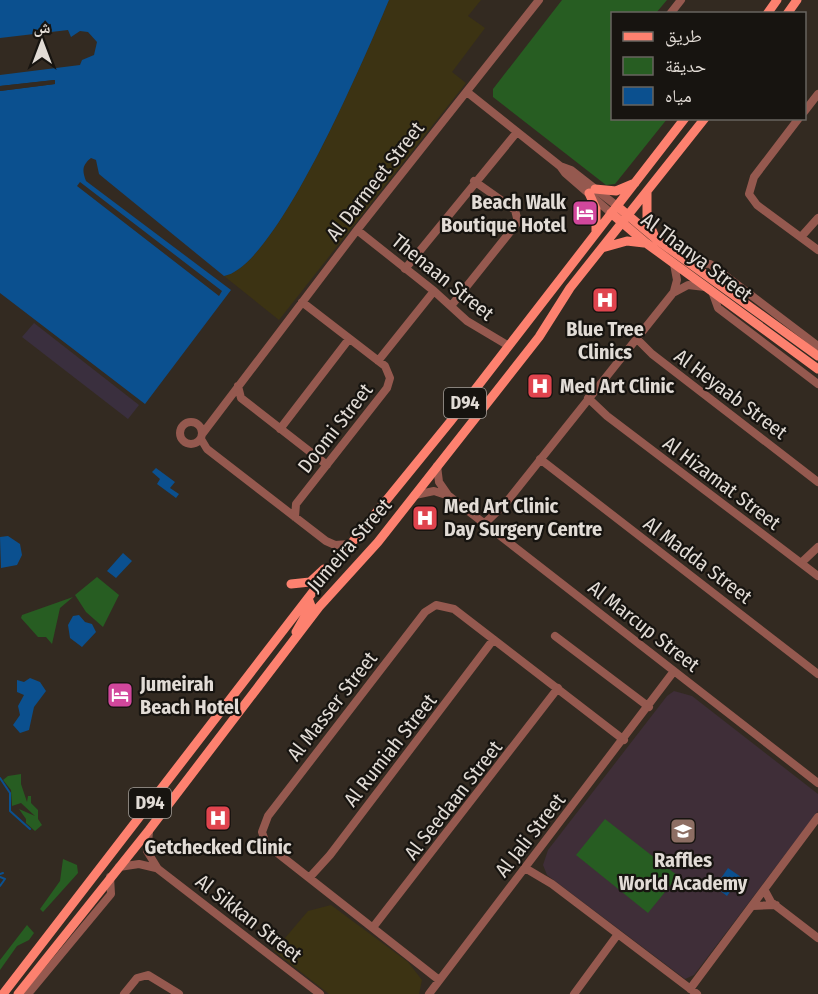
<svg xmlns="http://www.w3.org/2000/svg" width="818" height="994" font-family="'Fira Sans Condensed','Noto Naskh Arabic',sans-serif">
	<rect width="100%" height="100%" fill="#332a21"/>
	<path fill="#3a2f3e" d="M34,323L139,405L128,419L22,337Z"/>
	<path fill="#3f2e38" d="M674,691L692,696L818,794V811L694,975L685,979L547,875L543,865L548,850L667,696Z"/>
	<path fill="#275d22" d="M562,0H667L656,13L612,14V118L667,119L615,184L606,185L493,97V89Z
		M97,577L119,595L103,627L86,612L75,595Z
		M73,597L60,608L52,644L46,637H38L21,618L22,615Z
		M21,774V784L27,802L28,796H31V803L38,810V819L42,825L35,831L26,823V819L19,809L35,816L21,803L12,806L11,790L3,780L8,776Z
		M605,819L678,876L648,913L576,855Z
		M63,859L77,865L78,873L43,912L40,909L60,881Z
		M27,925L34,933L29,940L17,946L0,970V960Z"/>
	<path fill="#3c3313" d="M389,0H481L468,16L485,28L452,72L466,83L279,320L224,276C277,267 367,52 389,0Z
		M331,905L408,962L422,980L419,994H329L274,951L308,911Z"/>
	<path fill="#0b508f" d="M0,0H389C367,52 277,267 224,276L105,179L99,174L96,160L91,158C82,165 82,171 86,181L231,290L145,404L0,293V91L55,84L54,80L0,86V75L80,65L82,60L94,55L97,42L88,32L80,31L71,37L68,30L0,38Z
		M156,468L175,482L170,488L179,494L176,498L157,484L160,479L152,472Z
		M8,536L20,544L22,555L17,565L1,568L0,537Z
		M123,553L132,561L116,578L107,571Z
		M79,615L85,622L92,624L96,632L82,647L70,638L68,625L73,616Z
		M30,678L40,682L46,691L34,707L29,730L20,733L13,725L20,715L18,706L24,695L17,692V680L24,682Z
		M728,868L741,877L727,896L715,887Z"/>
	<path fill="#332a21" d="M55,80V84L0,91V86Z
		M80,182L222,291L219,296L77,186Z"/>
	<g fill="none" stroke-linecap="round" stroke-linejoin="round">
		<path stroke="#0b508f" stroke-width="2" d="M0,778L10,793V811L30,829
			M0,874L3,873
			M0,877L5,879L0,886"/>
		<path stroke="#95594f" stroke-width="8" d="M670,14L681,0
			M467,92L560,166L571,170L617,206
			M804,112L818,94
			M799,118L754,177L749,194L757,205L818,250
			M560,166L565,173L611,213
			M357,230L434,291L467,321L509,346
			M801,237L818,218
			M689,263L710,264L818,346
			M405,269L517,132
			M674,291L677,280L674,264
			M713,294L718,308L818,384
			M451,306L518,222L515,210L474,181
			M637,339L652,354L818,482
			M378,361L434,291
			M238,386L241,398L327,465
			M588,398L607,416L818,576
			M180 433a11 11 0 1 1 22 0a11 11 0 1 1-22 0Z
			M280,429L349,339
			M203,433L357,230L539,0
			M201,439L207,449L326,541L335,545L350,544
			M540,459L818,674
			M437,466L439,482L448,495
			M415,495L434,491L449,496L818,783
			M295,517L296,504L387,388L390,378L385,366L302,302
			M484,524L505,504L673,293L688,285L705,287
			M801,563L818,547
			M555,636L649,707
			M149,832L147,851L158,869L320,994
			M119,867L139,864L156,868
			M525,868L552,884L697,994
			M310,877L330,855L493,640
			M765,891L771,902L818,938
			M753,906L776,905
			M374,926L558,688
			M439,980L266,844L262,832L268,816L425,612L436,605L454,609L624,740
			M690,989L818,817
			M28,994L111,894L110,877
			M124,994L137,978L148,975L179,994
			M429,994L674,671
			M574,994L618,934"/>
		<path stroke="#fd816f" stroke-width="9" d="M767,14L777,0
			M787,14L797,0
			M595,189L616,191L635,183
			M589,193L596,209V231
			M647,193V218L654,235
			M617,206L656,239L818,356
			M611,213L646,243L818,369
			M602,248L627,241L644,243
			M291,584L310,582L324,569
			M296,632L311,606L308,598
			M3,994L332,567L450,422L685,118
			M18,994L149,830L319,607L378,542L539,337L570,288L705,118"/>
	</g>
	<defs>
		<symbol id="hotel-square" viewBox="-11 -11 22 22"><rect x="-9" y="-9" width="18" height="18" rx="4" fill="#d1479c" stroke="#171410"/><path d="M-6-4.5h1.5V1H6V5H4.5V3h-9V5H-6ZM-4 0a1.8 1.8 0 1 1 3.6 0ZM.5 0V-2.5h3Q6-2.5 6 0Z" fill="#fff"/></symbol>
		<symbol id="hospital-square" viewBox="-11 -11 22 22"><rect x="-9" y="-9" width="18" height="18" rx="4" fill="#e0444e" stroke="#171410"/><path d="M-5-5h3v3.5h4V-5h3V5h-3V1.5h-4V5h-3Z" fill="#fff"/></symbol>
		<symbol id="school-square" viewBox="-11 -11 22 22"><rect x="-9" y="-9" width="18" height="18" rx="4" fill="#8d6e63" stroke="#171410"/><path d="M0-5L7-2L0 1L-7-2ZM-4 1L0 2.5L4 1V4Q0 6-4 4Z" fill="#fff"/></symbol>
	</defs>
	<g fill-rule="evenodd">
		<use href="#hotel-square" x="570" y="198" width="30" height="30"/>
		<use href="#hospital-square" x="590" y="285" width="30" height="30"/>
		<use href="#hospital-square" x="525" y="371" width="30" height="30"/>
		<use href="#hospital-square" x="410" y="503" width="30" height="30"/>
		<use href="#hotel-square" x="105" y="680" width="30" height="30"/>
		<use href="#hospital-square" x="203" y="803" width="30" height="30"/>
		<use href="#school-square" x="668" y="816" width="30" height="30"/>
	</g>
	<g text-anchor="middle" stroke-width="4.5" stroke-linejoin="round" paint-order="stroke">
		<g fill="#171410" stroke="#a5a09b" stroke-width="1.5">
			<rect x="444" y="388" width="42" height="30" rx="4.5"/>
			<rect x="129" y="788" width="42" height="30" rx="4.5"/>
		</g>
		<g font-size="18" font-weight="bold" fill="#e2dcd6">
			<text x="465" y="409">D94</text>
			<text x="150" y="809">D94</text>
		</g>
		<g font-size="20" fill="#e2dcd6" stroke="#171410">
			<text transform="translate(375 181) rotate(-52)" y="7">Al Darmeet Street</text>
			<text transform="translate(697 257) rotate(37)" y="7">Al Thanya Street</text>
			<text transform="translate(443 277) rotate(39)" y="7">Thenaan Street</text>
			<text transform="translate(731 394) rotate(37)" y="7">Al Heyaab Street</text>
			<text transform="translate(335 428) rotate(-52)" y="7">Doomi Street</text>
			<text transform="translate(722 483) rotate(37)" y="7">Al Hizamat Street</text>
			<text transform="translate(349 545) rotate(-49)" y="7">Jumeira Street</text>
			<text transform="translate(698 560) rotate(37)" y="7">Al Madda Street</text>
			<text transform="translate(644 626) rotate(38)" y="7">Al Marcup Street</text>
			<text transform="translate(332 706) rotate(-52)" y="7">Al Masser Street</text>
			<text transform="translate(390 750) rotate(-52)" y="7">Al Rumiah Street</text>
			<text transform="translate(453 800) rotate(-52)" y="7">Al Seedaan Street</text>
			<text transform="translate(530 835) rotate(-52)" y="7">Al Jali Street</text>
			<text transform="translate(249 918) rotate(38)" y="7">Al Sikkan Street</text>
		</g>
		<g font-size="20" font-weight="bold" fill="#e2dcd6" stroke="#171410">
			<text x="566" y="209" text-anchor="end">Beach Walk<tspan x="566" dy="23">Boutique Hotel</tspan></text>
			<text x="605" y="336">Blue Tree<tspan x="605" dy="23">Clinics</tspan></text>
			<text x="560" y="393" text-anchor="start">Med Art Clinic</text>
			<text x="444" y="513" text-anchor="start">Med Art Clinic<tspan x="444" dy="23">Day Surgery Centre</tspan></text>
			<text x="140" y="691" text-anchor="start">Jumeirah<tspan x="140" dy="23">Beach Hotel</tspan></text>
			<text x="218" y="854">Getchecked Clinic</text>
			<text x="683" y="867">Raffles<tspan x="683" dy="23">World Academy</tspan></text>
		</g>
	</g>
	<rect x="611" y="12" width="195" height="108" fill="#171410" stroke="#68645f" stroke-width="1.5"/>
	<rect x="623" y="32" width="30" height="9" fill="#fd816f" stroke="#68645f" stroke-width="1.5"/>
	<text x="665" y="42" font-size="18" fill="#e2dcd6">طريق</text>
	<rect x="623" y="57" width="30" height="18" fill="#275d22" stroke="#68645f" stroke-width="1.5"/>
	<text x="665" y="72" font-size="18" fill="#e2dcd6">حديقة</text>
	<rect x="623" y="87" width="30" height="18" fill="#0b508f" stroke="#68645f" stroke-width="1.5"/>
	<text x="665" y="102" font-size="18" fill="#e2dcd6">مياه</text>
	<g transform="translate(42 42)" stroke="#171410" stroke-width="4.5" paint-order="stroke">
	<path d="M0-4.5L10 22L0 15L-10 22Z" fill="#e2dcd6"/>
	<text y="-9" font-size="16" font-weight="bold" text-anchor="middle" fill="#e2dcd6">ش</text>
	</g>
</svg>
